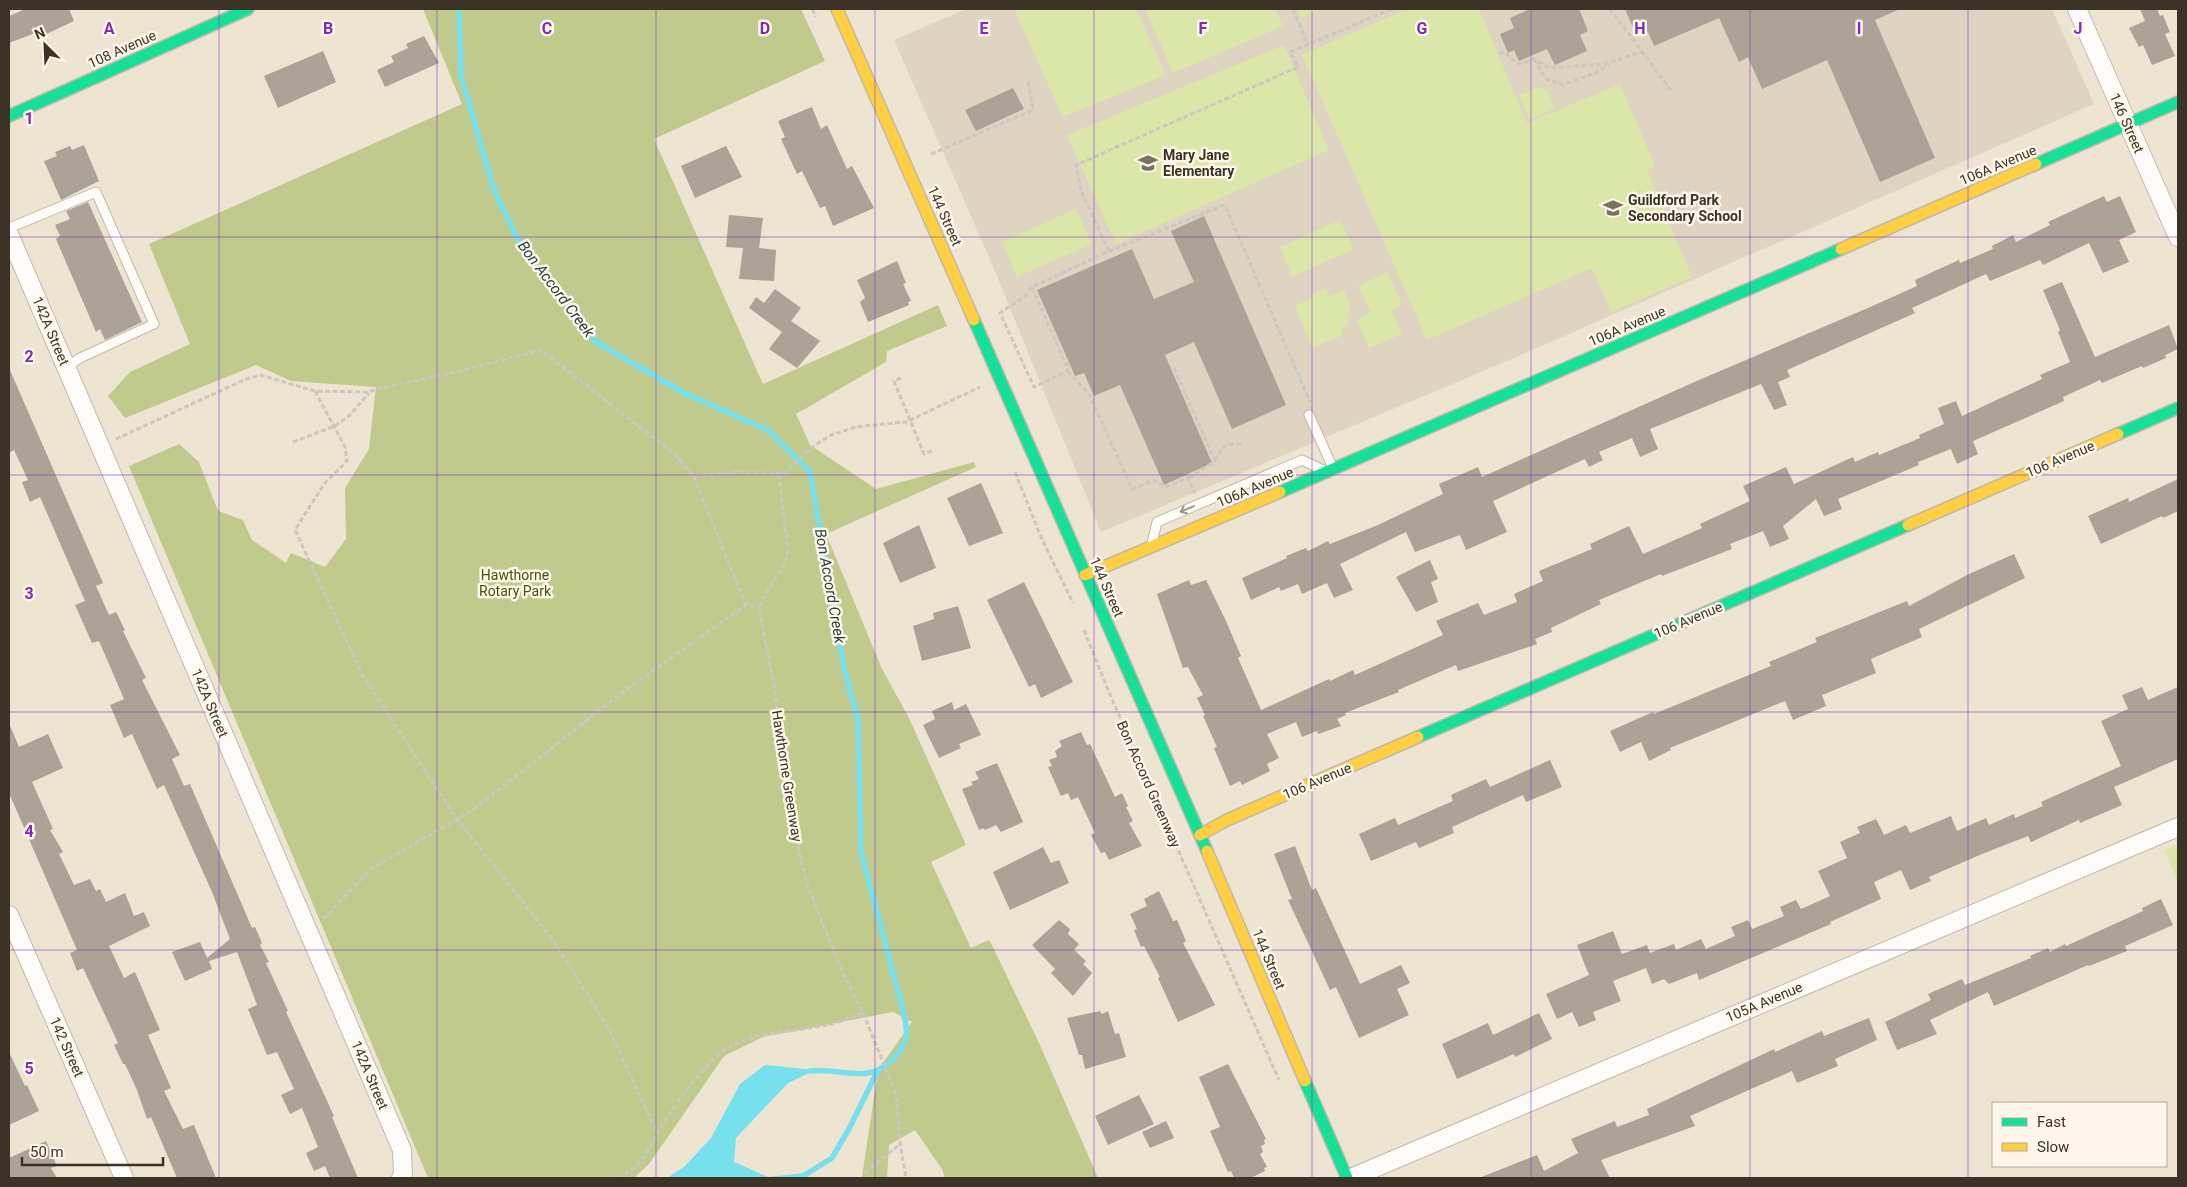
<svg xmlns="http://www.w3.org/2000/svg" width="2187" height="1187" font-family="Roboto,sans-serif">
	<rect width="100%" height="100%" fill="#eee4d2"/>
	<path fill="#dfd3c1" d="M966,9H2052L2094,104L1514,358L1101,532L995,271L894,40Z"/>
	<path fill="#dbe7a9" d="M1014,9H1136L1166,75L1063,117Z
		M1145,9H1275L1283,26L1173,73Z
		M1297,9H1321L1301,18Z
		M1407,9H1479L1527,123L1620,84L1655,166L1647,170L1692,277L1611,312L1592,268L1427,340L1302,55Z
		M1284,45L1329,150L1116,244L1067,135Z
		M1538,87L1548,91L1555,108L1530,120L1519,95Z
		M1076,209L1092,244L1017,277L1002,242Z
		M1340,220L1354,249L1292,277L1280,247Z
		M1387,272L1402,304L1391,310L1402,334L1369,348L1357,320L1371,312L1358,286Z
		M1326,288L1329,296L1344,290L1349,304L1348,325L1341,328L1343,335L1312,348L1295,306L1312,298L1311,294Z
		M2178,844V883L2164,850Z"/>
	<path fill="#bfca8c" d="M423,9H801L825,61L654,139L763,384L938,305L947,326L887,351L886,362L796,414L810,445L876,489L974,462L976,467L826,534L882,669L909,718L966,845L931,862L971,948L989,940L991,943L1040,1045L1098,1178H945L942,1169L915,1130L889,1145L887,1178H859L862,1177L878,1070L912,1022L893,1012L763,1037L724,1056L649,1164L634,1178H428L129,466L179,444L199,462L218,511L243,520L252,540L286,563L291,553L325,567L346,539L345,488L369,449L376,387L291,381L256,365L125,418L108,396L130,372L190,344L149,244L462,104Z"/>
	<path fill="#76e0ed" d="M765,1065L815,1070L788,1083L736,1138L734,1162L768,1177L813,1172L803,1178H667L684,1167L711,1138L740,1084Z"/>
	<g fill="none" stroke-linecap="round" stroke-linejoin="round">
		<path stroke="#76e0ed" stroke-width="5.5" d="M459,9L461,75L494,190L521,246L596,342L686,394L768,430L810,472L844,668L858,720L861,852L904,1014C906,1023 908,1033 905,1041C900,1055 882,1071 868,1073C849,1076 829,1068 810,1071
			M800,1178L832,1158L850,1127L878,1070"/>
	</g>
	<path fill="#aba395" d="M26,9H69L74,21L40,37L38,32L9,43V16Z
		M1530,9H1579L1588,31L1580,35L1587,51L1555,65L1547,49L1519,61L1514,50L1508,53L1500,34L1514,28L1510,18Z
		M1625,9H1900L1875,20L1935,158L1880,182L1827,60L1762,89L1748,57L1739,62L1719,18L1654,46L1648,32L1637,37Z
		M2140,9H2157L2160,16L2163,15L2170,32L2165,34L2175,56L2152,65L2143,45L2139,47L2129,28L2145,21Z
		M424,36L439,63L385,87L377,70L394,62L391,56L408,48L406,44Z
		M323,51L336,82L278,108L264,76Z
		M1013,88L1024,109L976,131L965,110Z
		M812,107L821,129L827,125L847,169L852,166L874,208L833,226L825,206L820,208L802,171L797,174L781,139L785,137L778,121Z
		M84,145L99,181L61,200L44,161L57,156L55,152L70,146L72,150Z
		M726,146L742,177L695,198L681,166Z
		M2104,196L2107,202L2120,196L2136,232L2119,240L2129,262L2103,273L2089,243L2043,265L2040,260L1990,281L1986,274L1912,308L1915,313L1787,370L1790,377L1778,382L1787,405L1774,410L1761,384L1650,429L1658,449L1640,457L1632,438L1599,452L1603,460L1589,467L1585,459L1493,501L1507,532L1466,550L1460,535L1415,552L1406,532L1340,564L1353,590L1334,598L1327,583L1302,594L1298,584L1281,591L1279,587L1251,600L1242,578L1287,558L1286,556L1306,548L1308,551L1328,541L1330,544L1378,525L1443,494L1439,484L1478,467L1482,477L1699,380L1868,308L1917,286L1915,280L1959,260L1960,263L1993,249L1992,246L2013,235L2016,242L2050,225L2048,222Z
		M88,202L142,322L105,340L100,329L96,332L56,239L60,236L55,225L70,219L66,211Z
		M729,215L763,218L759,248L776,250L774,281L739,279L743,248L726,247Z
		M1204,216L1286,405L1232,429L1194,342L1165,355L1212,463L1164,485L1120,385L1094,396L1084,373L1075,376L1037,290L1132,249L1154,299L1194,282L1171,231Z
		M897,261L906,283L903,284L911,301L908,302L909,305L868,322L860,302L865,298L857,280Z
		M2062,282L2095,357L2169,325L2178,349L2165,355L2166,358L2143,368L2142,366L2102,383L2100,380L2063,397L2064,401L1973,441L1978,454L1957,464L1951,449L1918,462L1919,465L1838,499L1842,509L1824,516L1816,499L1783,526L1789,539L1770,547L1763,531L1730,544L1732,549L1662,576L1661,574L1599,600L1601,604L1551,628L1552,632L1535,639L1537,644L1458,671L1456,665L1398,690L1399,692L1345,713L1346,715L1337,719L1341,726L1318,734L1317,731L1302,737L1296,722L1267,734L1279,758L1267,764L1270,771L1242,785L1240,781L1230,786L1214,748L1217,747L1203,716L1205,715L1197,698L1203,695L1188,667L1183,668L1157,594L1189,580L1191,585L1206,580L1226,621L1241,656L1238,658L1261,710L1329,679L1330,681L1353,670L1355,675L1443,635L1436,621L1478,603L1484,615L1517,602L1514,594L1543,581L1539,571L1592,549L1590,544L1629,526L1643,554L1702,528L1700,524L1750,501L1743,486L1786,467L1794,484L1853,457L1855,462L1878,452L1879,455L1920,438L1919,435L1944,424L1938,408L1956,401L1962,416L2042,379L2040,375L2070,362L2058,332L2060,330L2043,290Z
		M775,289L801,308L791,321L820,341L797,368L769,349L782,332L749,308L756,297L764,303Z
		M9,368L103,583L96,586L109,615L116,612L125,630L123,631L146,678L142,680L180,755L172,759L184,786L190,784L252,928L255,927L262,943L260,945L269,962L266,963L288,1011L286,1012L334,1116L332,1117L358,1178H330L325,1166L314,1171L306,1153L318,1147L302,1108L290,1114L281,1095L294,1089L277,1052L267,1055L248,1009L257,1005L237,952L209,961L212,969L185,981L172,952L200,942L207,958L230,939L212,892L164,785L157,789L132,734L124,738L110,705L124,699L99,641L92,643L75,605L85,601L40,497L30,502L22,482L28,480L14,450L9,453Z
		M2178,479V511L2163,518L2162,516L2101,544L2088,516L2128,498L2129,502Z
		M981,483L1003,533L969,546L947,498Z
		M919,525L936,568L900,583L883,543Z
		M2014,554L2025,578L1919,629L1922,637L1871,659L1876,673L1822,695L1826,706L1793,720L1785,701L1670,748L1671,750L1649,761L1641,742L1620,752L1610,731L1653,712L1654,714L1771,666L1769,662L1817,642L1815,638L1907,601L1909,606L1969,574Z
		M1430,560L1438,579L1431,582L1438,602L1416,612L1396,577Z
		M1024,582L1073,682L1041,698L1035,684L1029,687L987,600Z
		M958,606L971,648L922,661L913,626L934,619L933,613Z
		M2142,687L2148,700L2178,687V759L2114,787L2122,805L2080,823L2079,820L2031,842L2028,836L1982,854L1929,877L1931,881L1910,890L1901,870L1874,882L1881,899L1830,922L1831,924L1699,980L1697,973L1669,984L1664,979L1652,984L1646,968L1613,981L1621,1001L1593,1012L1596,1020L1579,1027L1572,1012L1557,1019L1546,994L1589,975L1577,945L1613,931L1622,954L1647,945L1650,953L1674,944L1676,950L1701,939L1706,949L1735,936L1731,927L1748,920L1752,929L1784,916L1780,907L1796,900L1801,909L1830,896L1818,871L1847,858L1840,842L1860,833L1857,827L1876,819L1884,835L1906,825L1910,833L1951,816L1957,831L1986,818L1989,825L2014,814L2015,818L2043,806L2041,802L2121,766L2101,721L2128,709L2122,695Z
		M952,702L954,710L966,704L981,735L959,744L961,748L939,758L923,725L935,719L932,711Z
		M9,723L19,747L48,734L63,768L32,782L53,829L50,830L63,852L59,854L74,885L90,879L96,891L100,889L106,902L125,893L134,916L144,912L150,926L109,946L124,978L135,972L160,1030L148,1035L171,1088L164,1091L183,1129L194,1125L216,1178H177L151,1117L147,1119L137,1090L125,1064H123L114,1045L118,1043L83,968L77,971L70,953L77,950L9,793Z
		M1081,732L1087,745L1090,744L1115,797L1122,793L1128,806L1126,807L1133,821L1129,823L1142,846L1109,860L1105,852L1101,853L1091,835L1095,833L1078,797L1071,800L1068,793L1061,796L1048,767L1052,766L1049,760L1057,757L1055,751L1062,746L1059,741Z
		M1550,760L1562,787L1526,802L1523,795L1452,827L1454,833L1419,848L1416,842L1371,861L1359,834L1395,818L1398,825L1453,801L1451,795L1486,779L1490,787Z
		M997,763L1023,822L1001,832L996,825L985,830L984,828L979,830L962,789L973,785L971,782L979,779L975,772Z
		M1295,846L1312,890L1316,888L1360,984L1401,965L1410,983L1397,989L1409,1015L1359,1038L1336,987L1330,990L1288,900L1292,899L1274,854Z
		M1043,847L1051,863L1059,860L1069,883L1010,910L993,872Z
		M1159,891L1173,921L1177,920L1186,941L1183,943L1215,1005L1178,1022L1158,978L1160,977L1144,946L1141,947L1134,930L1137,929L1130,914L1147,906L1144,899Z
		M2161,899L2173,925L2125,946L2127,951L2089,966L2088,965L1994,1006L1988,992L1930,1020L1937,1034L1897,1050L1885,1022L1931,1000L1928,994L1962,979L1965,985L2031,958L2030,956L2048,948L2050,952L2065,944L2066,946L2143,911L2142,908Z
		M1059,920L1070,929L1068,934L1079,944L1074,950L1086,961L1083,964L1092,973L1073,996L1051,973L1055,969L1032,945Z
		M1100,1011L1102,1014L1108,1011L1115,1034L1119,1033L1126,1057L1085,1069L1082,1055H1079L1067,1018Z
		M1539,1013L1552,1039L1515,1057L1514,1054L1457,1079L1442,1044L1488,1023L1493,1035Z
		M1869,1018L1877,1040L1835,1059L1838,1066L1797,1083L1792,1071L1690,1116L1695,1126L1601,1160L1610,1178H1479L1537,1155L1544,1171L1578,1153L1571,1139L1615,1121L1617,1127L1649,1115L1647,1109L1774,1049L1775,1052L1822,1031L1824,1036Z
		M9,1052L25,1086L27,1085L39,1111L9,1125Z
		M1228,1064L1266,1139L1264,1140L1265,1144L1261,1146L1263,1152L1260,1154L1267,1167L1264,1168L1265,1171L1251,1178H1234L1231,1171L1228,1172L1210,1131L1220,1127L1199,1077Z
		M1139,1095L1154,1124L1108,1145L1095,1116Z
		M1166,1121L1174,1138L1150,1148L1142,1132Z
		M46,1141L57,1166L51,1168L57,1178H9V1158Z"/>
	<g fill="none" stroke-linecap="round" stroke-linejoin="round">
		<defs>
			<path id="lane" d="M9,228L96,192L154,324L80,358L67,367
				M1309,415L1333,468
				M1152,543L1157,522L1302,460L1323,470"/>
			<path id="street" d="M2077,9L2178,237
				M9,234L402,1150L403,1174L401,1178
				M9,915L124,1178
				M1351,1178L2178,827"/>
			<path id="fast" d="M9,116L248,9
				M2036,164L2178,102
				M974,320L1207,851
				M2118,434L2178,408
				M1280,492L1841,249
				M1418,737L1908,525
				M1305,1081L1347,1178"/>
			<path id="slow" d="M837,9L974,320
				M1841,249L2036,164
				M1908,525L2118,434
				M1085,575L1280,492
				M1200,835L1227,820L1418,737
				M1207,851L1305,1081"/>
		</defs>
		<use href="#lane" stroke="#c0b9aa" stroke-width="11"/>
		<use href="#street" stroke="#c0b9aa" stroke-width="20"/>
		<use href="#fast" stroke="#c0b9aa" stroke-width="14"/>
		<use href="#slow" stroke="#c0b9aa" stroke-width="14"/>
		<path stroke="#ccc8c1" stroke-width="3" stroke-dasharray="5 2.5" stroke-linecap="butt" d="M812,9L816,17
			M1293,9L1308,45
			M1609,9C1631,35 1650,64 1672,91
			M1499,53L1504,52L1519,64L1534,59L1549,68L1604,64L1641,52
			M1534,59L1546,79L1563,85L1600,71L1609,64
			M931,154L1033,110L1028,81
			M1109,251L1081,191L1076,165L1298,67L1290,52L1392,9
			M1032,287L1066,365
			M1069,363L1066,365L1068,371L1034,387L1000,313L1025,296L1032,287L1109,251L1225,205L1310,402
			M1174,368L1215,461L1188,479
			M1068,371L1090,396L1132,489L1154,480L1165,487L1188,478L1195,493
			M901,378L894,381L924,454L934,450
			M315,391L345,447L347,461L324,484L295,530L363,676L457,819L553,940L609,1029L657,1133
			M116,439L244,380L260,375L315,391L369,392L376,389L451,373L541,350L677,456L694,477L746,605
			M293,442L335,426L349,416L369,393
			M1215,461C1224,446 1223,443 1242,444
			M1015,472L1041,537L1073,603
			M694,477L731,472L782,473
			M1084,630L1108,690L1279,1080
			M323,919L371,869L473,810L620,694L746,605L759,608
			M863,1013L896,1094L900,1143L906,1178
			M865,1173L900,1144
			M618,1178C641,1166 645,1156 657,1134C668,1113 707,1060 727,1048C756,1031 794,1032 827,1025C839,1023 851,1017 863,1013L839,964L808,887L791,819L774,684L759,608C766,586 786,572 788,549L779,478L811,448L831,435L856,427L906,422L980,387"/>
		<use href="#lane" stroke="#fcfbf8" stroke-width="9"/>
		<use href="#street" stroke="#fcfbf8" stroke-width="18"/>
		<use href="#fast" stroke="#16e098" stroke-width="11"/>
		<use href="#slow" stroke="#ffcf43" stroke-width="11"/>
	</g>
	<defs><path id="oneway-shaft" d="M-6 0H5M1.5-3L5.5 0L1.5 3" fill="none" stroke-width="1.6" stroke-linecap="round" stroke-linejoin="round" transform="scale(1.25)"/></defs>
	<use stroke="#9b978f" href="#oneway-shaft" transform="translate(1187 509) rotate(157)"/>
	<path fill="none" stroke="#7b2cbf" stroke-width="1" stroke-opacity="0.55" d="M219,9V1178M437,9V1178M656,9V1178M875,9V1178M1094,9V1178M1312,9V1178M1531,9V1178M1750,9V1178M1968,9V1178M9,237H2178M9,475H2178M9,712H2178M9,950H2178"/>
	<defs>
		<symbol id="school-bare" viewBox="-9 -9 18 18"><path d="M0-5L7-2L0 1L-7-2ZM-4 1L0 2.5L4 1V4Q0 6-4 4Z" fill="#797162" stroke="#fef6e9" stroke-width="2.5" paint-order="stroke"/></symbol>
	</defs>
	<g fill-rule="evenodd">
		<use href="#school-bare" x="1134" y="149" width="28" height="28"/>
		<use href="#school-bare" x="1599" y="194" width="28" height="28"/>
	</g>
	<g text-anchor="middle" stroke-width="5" stroke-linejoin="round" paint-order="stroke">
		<g font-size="14" fill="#3a3326" stroke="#fef6e9">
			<text transform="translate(122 49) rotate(-24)" y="5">108 Avenue</text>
			<text transform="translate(2127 123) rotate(66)" y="5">146 Street</text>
			<text transform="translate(1998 165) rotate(-23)" y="5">106A Avenue</text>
			<text transform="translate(945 216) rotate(66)" y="5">144 Street</text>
			<text transform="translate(1627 326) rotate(-23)" y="5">106A Avenue</text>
			<text transform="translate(51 331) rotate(67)" y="5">142A Street</text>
			<text transform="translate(2060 459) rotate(-23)" y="5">106 Avenue</text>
			<text transform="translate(1255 487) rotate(-23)" y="5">106A Avenue</text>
			<text transform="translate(1107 587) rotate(66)" y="5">144 Street</text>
			<text transform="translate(1688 620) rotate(-23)" y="5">106 Avenue</text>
			<text transform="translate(210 703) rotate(67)" y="5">142A Street</text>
			<text transform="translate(787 776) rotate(81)" y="5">Hawthorne Greenway</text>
			<text transform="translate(1317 781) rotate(-23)" y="5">106 Avenue</text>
			<text transform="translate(1149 784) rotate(66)" y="5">Bon Accord Greenway</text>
			<text transform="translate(1269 959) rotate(67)" y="5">144 Street</text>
			<text transform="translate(1764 1002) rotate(-23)" y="5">105A Avenue</text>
			<text transform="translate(67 1047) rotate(66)" y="5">142 Street</text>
			<text transform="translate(370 1075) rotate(67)" y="5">142A Street</text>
		</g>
		<g font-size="14" font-weight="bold" fill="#3a3326" stroke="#fef6e9" text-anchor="start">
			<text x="1163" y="160">Mary Jane<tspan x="1163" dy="16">Elementary</tspan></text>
			<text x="1628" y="205">Guildford Park<tspan x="1628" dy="16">Secondary School</tspan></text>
		</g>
		<g font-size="14" fill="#43550c" stroke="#fef6e9">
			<text x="515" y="580">Hawthorne<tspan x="515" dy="16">Rotary Park</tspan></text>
		</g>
		<g font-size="15" font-style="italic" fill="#274044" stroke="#fef6e9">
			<text transform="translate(556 289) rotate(53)" y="5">Bon Accord Creek</text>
			<text transform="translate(830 586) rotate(80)" y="5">Bon Accord Creek</text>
		</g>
	</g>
	<g font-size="16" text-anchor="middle" font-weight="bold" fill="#7b2cbf" stroke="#fef6e9" stroke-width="5" stroke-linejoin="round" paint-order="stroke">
		<text x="109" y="34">A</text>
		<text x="328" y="34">B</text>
		<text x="547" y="34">C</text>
		<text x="765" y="34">D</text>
		<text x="984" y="34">E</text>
		<text x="1203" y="34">F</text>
		<text x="1422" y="34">G</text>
		<text x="1640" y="34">H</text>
		<text x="1859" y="34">I</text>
		<text x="2078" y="34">J</text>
		<text x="29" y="124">1</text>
		<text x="29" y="362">2</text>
		<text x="29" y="599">3</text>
		<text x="29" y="837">4</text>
		<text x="29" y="1074">5</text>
	</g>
	<rect width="2187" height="1187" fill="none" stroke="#3a3326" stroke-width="20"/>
	<rect x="1992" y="1102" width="175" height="65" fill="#fef6e9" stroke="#b0a89b"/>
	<rect x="2002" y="1118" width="25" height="8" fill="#16e098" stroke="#b0a89b"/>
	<text x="2037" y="1127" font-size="15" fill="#3a3326">Fast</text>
	<rect x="2002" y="1143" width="25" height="8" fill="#ffcf43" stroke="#b0a89b"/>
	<text x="2037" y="1152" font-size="15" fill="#3a3326">Slow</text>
	<g transform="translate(45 45) rotate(336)" stroke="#fef6e9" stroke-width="4" paint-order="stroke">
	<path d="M0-4L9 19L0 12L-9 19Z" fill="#3a3326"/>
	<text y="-8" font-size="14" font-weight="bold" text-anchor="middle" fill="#3a3326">N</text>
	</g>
	<path d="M22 1157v8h141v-8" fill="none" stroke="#3a3326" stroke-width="2.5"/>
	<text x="30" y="1157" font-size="15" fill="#3a3326" stroke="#fef6e9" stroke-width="4" paint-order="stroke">50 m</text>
</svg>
